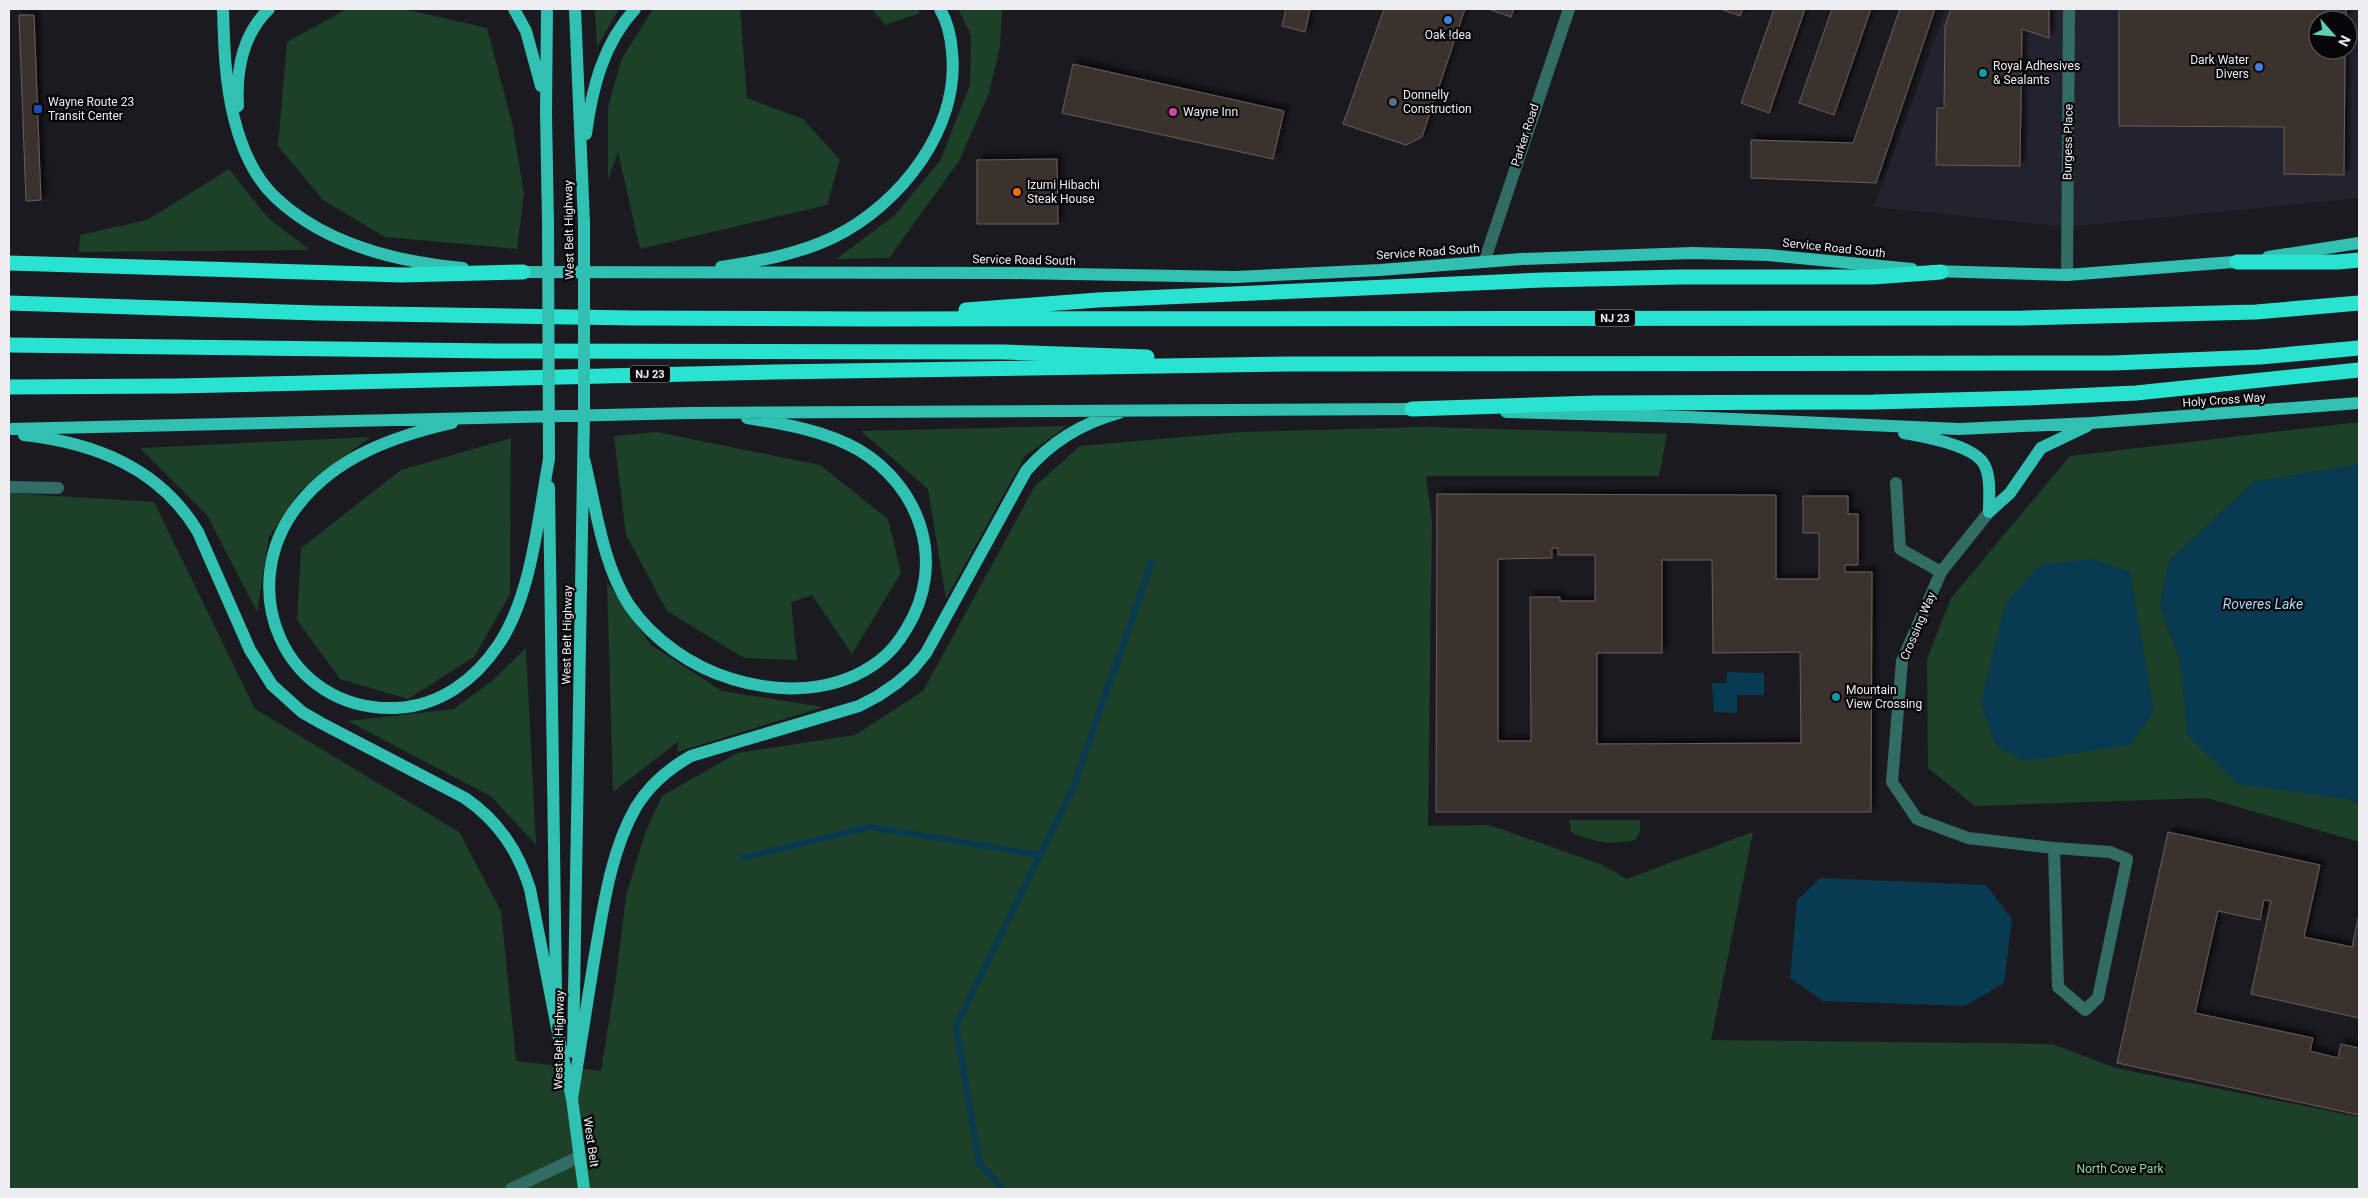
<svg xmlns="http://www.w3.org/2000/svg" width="2368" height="1198" font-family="Roboto,sans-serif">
	<defs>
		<filter id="shadow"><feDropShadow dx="4.5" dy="-4.5" stdDeviation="2.5" flood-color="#0009"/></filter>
	</defs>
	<rect width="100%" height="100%" fill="#1b1a21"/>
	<path fill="#23222f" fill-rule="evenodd" d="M1946,9H2359V198L2067,227L1874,207ZM2318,20H2348V50H2318Z"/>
	<path fill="#1d4028" d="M347,9H404L487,28L513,127L524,194L517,249L385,237L323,200L278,146L287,42Z
		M595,9H619L597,47Z
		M653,9H740L747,98L803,119L840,160L827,205L640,249L618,152L608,180V107L622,58Z
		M872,9H917L920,13L885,25Z
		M958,9H1002L1000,47L989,93L959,161L889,258L836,259L894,216L940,161L970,85L971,35Z
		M229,169L268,218L310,250L79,252L80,235L147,220Z
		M2359,422V464L2254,482L2169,561L2160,606L2180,659L2189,736L2359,803V842L2207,798L1975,806L1928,768L1927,659L1951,598L2070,456Z
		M1067,426L1025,456L946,599L928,489L861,431Z
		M1426,427L1667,434L1659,476H1426L1432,522L1428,826L1489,825L1600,864L1627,879L1753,832L1711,1040L2052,1044L2116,1068L2359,1117V1189H9V493L154,502L255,709L459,832L501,911L516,1061L601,1071L616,978L626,896L645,833L662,796L737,753L855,735L923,691L1035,486L1080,446L1240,432Z
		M657,432L820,465L888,519L901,573L852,654L812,595L791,602L797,660L744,658L667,611L626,535L614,436Z
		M370,437L299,492L269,537L257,612L207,515L140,448Z
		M511,438L510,594L474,657L408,699L340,679L297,620L301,548L401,470Z
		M607,582L651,645L722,691L823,707L677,752L679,741L613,792Z
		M526,648L536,845L492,797L348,721L454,709L493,680Z
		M1569,820H1640V832L1635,840C1605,845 1602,843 1574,834L1571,831Z"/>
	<path fill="#083a51" d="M2359,464V803L2353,800L2238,784L2188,736L2180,659L2160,606L2169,561L2254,482Z
		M2091,559L2130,572L2154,712L2130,745L2024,761L1996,745L1981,703L2006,602L2040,565Z
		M1727,672L1764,673V695H1737V713L1714,712L1712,683H1726Z
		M1820,878L1986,885L2012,919L2004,983L1965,1006L1823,1001L1790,978L1797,900Z"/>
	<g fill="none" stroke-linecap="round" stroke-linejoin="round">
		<path stroke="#083a51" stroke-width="6" d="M742,858L870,827L1040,855
			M1003,1189L979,1163L956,1026L1073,788L1152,561"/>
	</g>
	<path fill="#3a302f" stroke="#695e5c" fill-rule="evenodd" filter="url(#shadow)" d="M1286,9L1310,10L1305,32L1282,26Z
		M1384,9H1465L1422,137L1406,145L1343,124Z
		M1488,9H1514L1511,17Z
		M1720,9H1743L1740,16Z
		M1774,9H1805L1769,113L1741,103Z
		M1832,9H1871L1834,115L1799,103Z
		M1900,9H1935L1876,183L1751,178V140L1853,143Z
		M1951,9H2049V38L2022,29L2020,166L1936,165L1937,108H1944L1945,26Z
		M2119,9H2346V20H2318V50H2345L2344,175L2284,174V127L2119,126Z
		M19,15H34L41,200L26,201Z
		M1073,64L1284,111L1273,159L1062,113Z
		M1057,159L1058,224H977V160Z
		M1437,494L1776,495V579H1819V533H1803V496H1848V514H1858V565H1845V572H1872L1871,812H1436ZM1552,548H1558V555H1595V601H1560V597H1530L1531,741H1498V559L1552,558ZM1662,560H1712L1713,653L1800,652L1801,743L1597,744V653H1662Z
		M2168,832L2320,865L2304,937L2352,947L2359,914V1018L2251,994L2271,901L2264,900L2260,920L2218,911L2195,1013L2313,1038L2310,1051L2338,1058L2341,1044L2359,1048V1115L2117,1063Z"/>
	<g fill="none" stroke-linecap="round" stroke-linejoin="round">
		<path stroke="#326d65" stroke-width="12" d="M1484,262L1569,9
			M2067,275L2069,9
			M1896,483L1900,549L1941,572
			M9,487L58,488
			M1989,512L1941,572L1902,661L1892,782L1917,819L1968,838L2054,848L2110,852L2127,859L2098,998L2085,1010L2058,987L2054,848
			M511,1189L579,1157"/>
		<path stroke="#31c1b2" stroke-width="12" d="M223,9C224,45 225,82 234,118C241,146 254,177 275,197C324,244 398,262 463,268
			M514,9L526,31L541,86
			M547,9L546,113L548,223
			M575,9L584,223
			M238,106C236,70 243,34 269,9
			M586,134C592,88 603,44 635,9
			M2268,257L2359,243
			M721,267C760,261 799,254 834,237C901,204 960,128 952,52C951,38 947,21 940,9
			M1932,271L2067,275L2246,261
			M513,272L1009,273L1235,277L1380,270L1521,259L1692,253L1768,255L1912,269
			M1506,412L1687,417L1959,429L2091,423L2359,403
			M452,423C395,436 337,456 299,504C232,587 284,712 396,708C440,706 475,680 499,644C532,594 538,518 549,459
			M9,429L690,413L1421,409
			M1904,433C1924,437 1976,445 1985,466C1991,479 1989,498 1989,512
			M24,435C95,443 160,468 198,532L250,650L272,685L302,712L321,723L465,798C498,821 518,850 530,889L564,1064
			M584,459C596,507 602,563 629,605C653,640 692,667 732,679C781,694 837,693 879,661C890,653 900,640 907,628C946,564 922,488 859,450C826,431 785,424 747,418
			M549,487L556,992
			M1989,512L2010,493L2041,448L2087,426
			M573,1052L584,415
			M563,1056L572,1099L584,1189
			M572,1099C579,1053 587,1007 594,960C603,910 610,852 636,807C650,784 668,769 691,756L859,706L878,696L897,683L913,669L926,653L1026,471C1051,442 1082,423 1119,413"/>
		<path stroke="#28e3d0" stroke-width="15" d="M2237,262H2338L2359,260
			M9,263L402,275L523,272
			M9,303L317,313L635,318L870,319L2023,318L2256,312L2359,303
			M966,310L1098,300L1543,280L1680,277H1873L1941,272
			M9,345L496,351L1004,352L1147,357
			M9,387L176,386L774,372L1291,364L2113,363L2260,357L2359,348
			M1412,409L1595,403L1874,402L2026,398L2136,393L2359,370"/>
		<path stroke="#31c1b2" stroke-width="12" d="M548,223L549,459
			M584,415V223"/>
	</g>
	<g fill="#3f7fe0" stroke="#060608" stroke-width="2">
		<circle cx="1448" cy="20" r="5"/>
		<circle cx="2259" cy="67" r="5"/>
	</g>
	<g fill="#0f9aa8" stroke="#060608" stroke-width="2">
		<circle cx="1983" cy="73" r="5"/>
		<circle cx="1836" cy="697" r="5"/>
	</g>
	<circle fill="#5c6f8a" stroke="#060608" stroke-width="2" cx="1393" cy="102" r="5"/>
	<rect fill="#1a4fb4" stroke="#060608" stroke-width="2" x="33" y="104" width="10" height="10" rx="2.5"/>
	<circle fill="#d1479c" stroke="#060608" stroke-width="2" cx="1173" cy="112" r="5"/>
	<circle fill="#e8710a" stroke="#060608" stroke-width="2" cx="1017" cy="192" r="5"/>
	<g text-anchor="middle" stroke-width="4.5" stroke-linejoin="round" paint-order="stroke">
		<g fill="#060608" stroke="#a8a8ac" stroke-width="1">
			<rect x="1595" y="309.5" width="40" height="17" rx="4"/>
			<rect x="630" y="365.5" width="40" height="17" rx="4"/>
		</g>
		<g font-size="11" font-weight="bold" fill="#ededf2">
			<text x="1615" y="322">NJ 23</text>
			<text x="650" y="378">NJ 23</text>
		</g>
		<g font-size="12" fill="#ededf2" stroke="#060608" text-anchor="start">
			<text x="1448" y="39" text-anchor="middle">Oak !dea</text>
			<text x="2249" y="64" text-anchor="end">Dark Water<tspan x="2249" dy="14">Divers</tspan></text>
			<text x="1993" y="70">Royal Adhesives<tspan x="1993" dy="14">&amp; Sealants</tspan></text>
			<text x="1403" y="99">Donnelly<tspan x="1403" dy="14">Construction</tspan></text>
			<text x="48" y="106">Wayne Route 23<tspan x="48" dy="14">Transit Center</tspan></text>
			<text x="1183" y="116">Wayne Inn</text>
			<text x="1027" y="189">Izumi Hibachi<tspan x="1027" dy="14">Steak House</tspan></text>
			<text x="1846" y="694">Mountain<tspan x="1846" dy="14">View Crossing</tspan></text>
		</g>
		<g font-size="12" fill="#ededf2" stroke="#060608">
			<text transform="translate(1525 135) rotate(-72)" y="4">Parker Road</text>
			<text transform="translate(2068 142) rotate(-89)" y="4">Burgess Place</text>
			<text transform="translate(569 230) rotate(-91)" y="4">West Belt Highway</text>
			<text transform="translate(1834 248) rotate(6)" y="4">Service Road South</text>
			<text transform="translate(1428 252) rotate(-4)" y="4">Service Road South</text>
			<text transform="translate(1024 260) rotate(1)" y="4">Service Road South</text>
			<text transform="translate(2224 400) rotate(-4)" y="4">Holy Cross Way</text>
			<text transform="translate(1918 626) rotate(-67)" y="4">Crossing Way</text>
			<text transform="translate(567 635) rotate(-89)" y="4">West Belt Highway</text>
			<text transform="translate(559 1040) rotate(-89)" y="4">West Belt Highway</text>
			<text transform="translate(591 1142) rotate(82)" y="4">West Belt</text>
		</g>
		<g font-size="12" fill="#8cd8a0" stroke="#060608">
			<text x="2120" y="1173">North Cove Park</text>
		</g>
		<g font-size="14" font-style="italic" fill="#a5d7f5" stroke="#060608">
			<text x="2263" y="609">Roveres Lake</text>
		</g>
	</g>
	<rect width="2368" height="1198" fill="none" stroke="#ededf2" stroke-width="20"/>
	<g transform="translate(2333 35) rotate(117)"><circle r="24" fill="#060608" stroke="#626266"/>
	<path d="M0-4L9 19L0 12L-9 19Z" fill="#5eceb8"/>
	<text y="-8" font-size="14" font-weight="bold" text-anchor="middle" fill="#ededf2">N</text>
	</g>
</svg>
